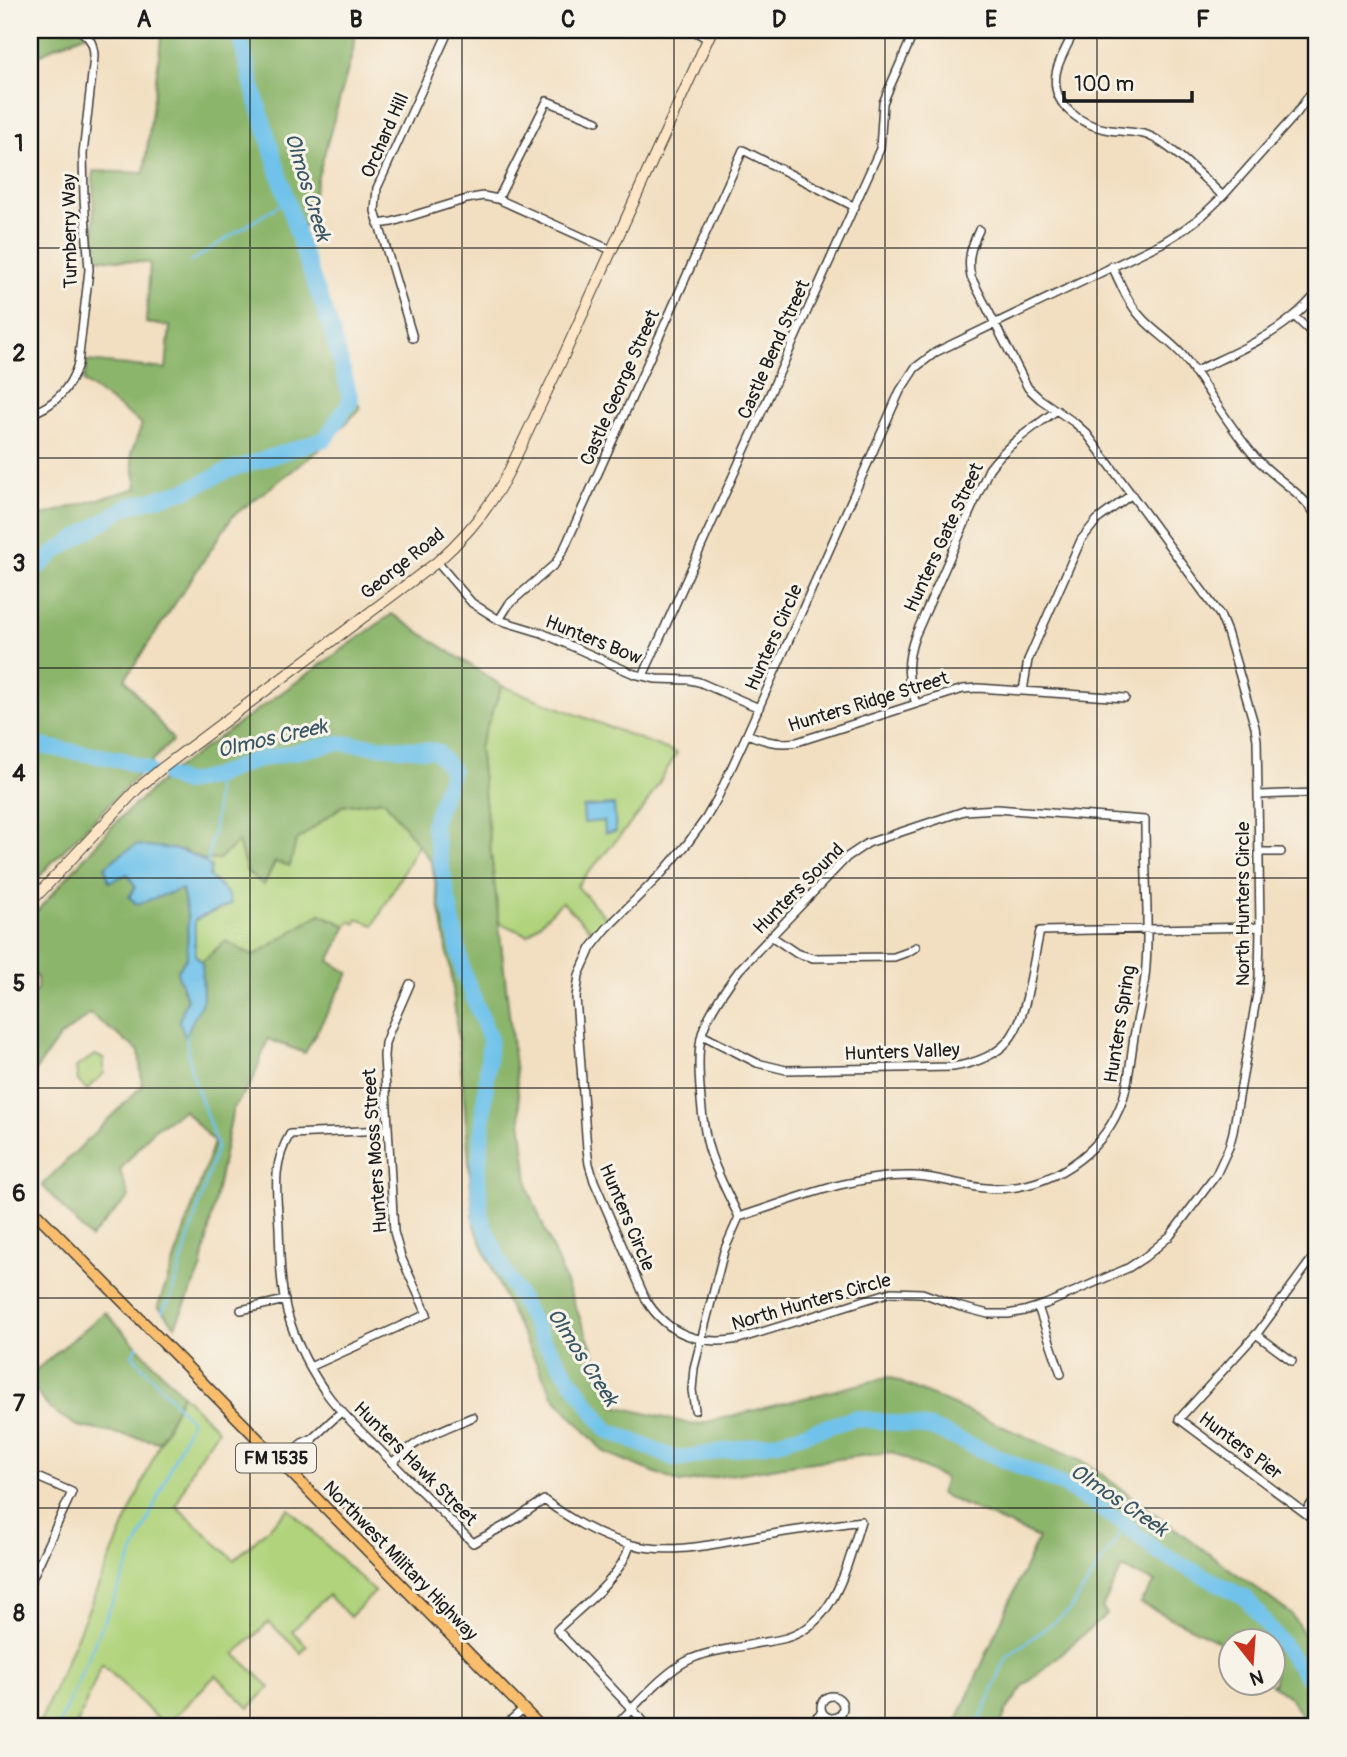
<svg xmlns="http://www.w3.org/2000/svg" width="1347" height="1757" font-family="Pangolin,sans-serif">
	<rect width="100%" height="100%" fill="#f7f3e8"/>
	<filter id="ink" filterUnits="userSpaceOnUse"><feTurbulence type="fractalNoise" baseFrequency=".0143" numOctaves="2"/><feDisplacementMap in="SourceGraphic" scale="14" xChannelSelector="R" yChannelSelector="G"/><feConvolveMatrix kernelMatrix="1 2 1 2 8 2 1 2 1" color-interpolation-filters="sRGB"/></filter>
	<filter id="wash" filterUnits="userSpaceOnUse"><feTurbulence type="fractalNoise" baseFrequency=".00686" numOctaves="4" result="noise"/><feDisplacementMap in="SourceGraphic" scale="28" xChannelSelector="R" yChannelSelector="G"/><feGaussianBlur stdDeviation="1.57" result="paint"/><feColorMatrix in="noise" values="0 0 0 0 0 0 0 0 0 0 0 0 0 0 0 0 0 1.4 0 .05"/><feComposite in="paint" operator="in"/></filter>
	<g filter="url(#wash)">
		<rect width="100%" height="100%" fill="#f2dfc1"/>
		<path fill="#b0d37c" stroke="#66784c" stroke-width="2" d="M502,686L677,753L643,809L577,886L609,921L595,934L562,902L528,935L499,923L479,747Z
			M384,800L418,845L374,925L358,919L355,924L350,921L347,926L320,914L254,956L225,941L202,962L195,955V920L207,914L227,893L208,876L211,868L204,860L219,859L238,842L247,872L275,862L290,865L295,841L342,806Z
			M95,1055L104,1059V1073L87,1090L78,1081L76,1067Z
			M182,1394L218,1430L195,1463L176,1506L234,1560L289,1509L375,1592L350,1617L328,1595L292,1631L307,1646L301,1653L269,1622L235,1654L270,1687L249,1708L216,1675L165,1726L102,1664L76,1727H38L160,1442Z"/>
		<path fill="#8cb56c" stroke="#546844" stroke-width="2" d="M30,30H97L54,47L30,61Z
			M147,30H355L353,51L303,230L360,409L319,450L233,516L125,679L173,740L54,860L30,887V519L137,488L131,454L142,424L84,382L87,361L166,369L170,326L146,323L150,263L95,258L93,171L144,173L162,32Z
			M392,614L502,686L479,747L529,1190L615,1406L695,1425L889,1377L1086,1463L1291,1614L1317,1653V1727H1309L1290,1698L1271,1684H1274V1642H1232L1231,1652L1217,1640L1140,1603L1155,1582L1122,1568L1102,1608L1107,1614L1024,1686L1006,1711L1000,1727H954L1038,1538L940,1494L945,1479L892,1452L790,1465L680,1483L604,1452L553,1396L507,1304L474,1225L463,1086L451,972L432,863L384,800L342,806L296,841L290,866L275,862L264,885L247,872L238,842L219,859L204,860L183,850L128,874L136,887L182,888L188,919L187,957L177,972L187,999L179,1021L203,1000L202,962L225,941L254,956L320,914L347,926L329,961L349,973L305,1053L268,1039L253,1080L233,1109L201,1270L175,1326L158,1306C178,1252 195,1197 214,1142L184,1110L153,1130L120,1170L129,1197L90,1238L42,1185L142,1086L139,1051L90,1014L59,1038L30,1078V997L37,989V978L30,970V919L117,821L172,771Z
			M105,1312L182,1394L160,1442L77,1426L50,1409L30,1384V1375Z"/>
		<path fill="#6fc2eb" stroke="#466f84" stroke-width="2" d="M614,805L616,832L605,833L604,821L584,823L583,807Z
			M136,845C163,848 192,847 211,868L209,876L227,893L231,904L195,920V955L202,962L203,1000L185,1037L179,1021L187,999L177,972L187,957L188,919L182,889L137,904L129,897L135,887L128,874L109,882L105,867L117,857Z"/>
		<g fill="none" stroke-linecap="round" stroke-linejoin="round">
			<path stroke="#6fc2eb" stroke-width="2.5" d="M30,31V30
				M190,262L287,200
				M30,746L34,745
				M207,867L216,814V776
				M162,1312L171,1297L217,1146L191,1070L186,1036
				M58,1727L191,1421L132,1355L138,1346
				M977,1727L1007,1657L1070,1610L1126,1525"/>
			<path stroke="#6fc2eb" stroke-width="16" d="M30,574L58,550L126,507L187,490L227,471L325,439L351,400L331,328L300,243L254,91L238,30
				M30,733L34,745L123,760L148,770
				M168,776L185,783L216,776L252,761L338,743L436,751L452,770L433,824L463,972L490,1039L478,1176L481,1219L503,1268L544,1342L607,1430L676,1459L777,1442L855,1418L931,1428L1067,1487L1126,1525L1159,1553L1246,1598L1311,1682L1317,1694"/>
		</g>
	</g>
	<g filter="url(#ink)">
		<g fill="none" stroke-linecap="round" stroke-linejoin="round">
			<defs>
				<path id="street" d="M692,30L708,39
					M1075,30C1069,42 1061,56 1057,69C1048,104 1080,125 1110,130C1122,132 1135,131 1147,135C1171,144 1203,178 1223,196
					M498,199L547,101L597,121
					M378,224L392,222L467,199L483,196L498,199L611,250
					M979,230C971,247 967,259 971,277L1028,388L1040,399L1075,423L1087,434L1220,615L1227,632L1255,727L1257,740L1258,795L1260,927L1259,977L1257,994L1233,1132L1229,1147L1216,1175L1170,1236L1145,1257L1128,1268L1046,1304L1024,1311L1008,1314H988L961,1307L922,1293L891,1292L739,1339C700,1346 667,1334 646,1300L594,1181L589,1164L587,1149L576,998L579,975L591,948L607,928L662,873L687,844L706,818L717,799L747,734L900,391L915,368L936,352L1162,243L1183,230L1202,216L1223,196L1297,113L1317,84
					M1112,266C1120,283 1128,303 1141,317C1154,332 1171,341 1184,357C1209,390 1229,427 1256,458C1275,479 1302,492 1317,517
					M1294,316L1317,338
					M413,338L375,211L377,188L383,175L449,30
					M1194,372C1228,355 1265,341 1294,316C1303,309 1310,301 1317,293
					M30,414C54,406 70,389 78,364L89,270L84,198L83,154L94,57C94,44 90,37 79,30
					M437,562L472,603L499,620L542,633L634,674L656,679L690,680L699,682L759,708
					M499,620L509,604L555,564L564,549L743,150L855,207
					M643,676L880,149L883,103L888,91L915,30
					M1023,691L1028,660L1081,540L1097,520L1132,494
					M916,703C906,678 906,662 915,636L989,469C1007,444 1033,428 1057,410
					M747,734C764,741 778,745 797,742L963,689L978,688L1125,698
					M1258,795L1317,793
					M997,809L1145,820C1145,850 1146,880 1147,910C1147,934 1148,960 1144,984C1142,1000 1138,1015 1135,1031C1131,1053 1130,1077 1123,1099C1106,1148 1060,1183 1008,1188C975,1192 946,1177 914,1176C853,1174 796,1199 739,1217C729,1196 717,1174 710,1152C702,1128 695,1058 702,1034C707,1014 728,985 740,969L847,857L868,843L964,811Z
					M1259,852H1281
					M771,936L796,953L813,958L894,957L908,952L916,947
					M702,1035L757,1063L786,1070L953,1067C1005,1058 1020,1036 1029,986C1033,968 1036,949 1040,931L1260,927
					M387,1130L290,1134C271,1166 277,1192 279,1227C280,1256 280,1284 287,1312C296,1343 310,1372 330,1398C344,1416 362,1432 378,1448C409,1480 441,1511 473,1543L513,1521L544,1500C570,1519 597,1536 629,1544C672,1556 718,1543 761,1536C794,1530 828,1526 861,1521C847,1565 836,1623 786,1638C775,1641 764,1642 754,1644C733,1649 710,1650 691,1659C664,1671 635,1707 614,1727
					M1317,1252L1259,1331L1179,1419L1317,1522
					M1038,1307L1061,1374
					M241,1310L285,1300
					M1256,1334L1292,1361
					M310,1367L427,1314L401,1257L394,1232L384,1056L385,1043L390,1030L410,984
					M695,1410L692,1390L694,1368L724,1251L739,1217
					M280,1461L302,1443L313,1438L342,1411
					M392,1463C417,1438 441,1430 473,1417
					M290,1472L309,1450L313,1438
					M30,1474L72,1492L30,1583
					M1305,1513L1317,1496
					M630,1545C620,1579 582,1606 557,1630L649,1727
					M821 1707a11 11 0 1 1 22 0a11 11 0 1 1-22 0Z
					M503,1727L523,1709
					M805,1727L822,1712"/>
				<path id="secondary" d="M30,903L137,789L161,769L437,562C466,536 493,504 510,469L559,366L712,30"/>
				<path id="primary" d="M30,1207L541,1727"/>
			</defs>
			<use href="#street" stroke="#3c3935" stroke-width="10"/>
			<use href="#secondary" stroke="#3c3935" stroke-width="12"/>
			<use href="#primary" stroke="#3c3935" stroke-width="13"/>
			<use href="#street" stroke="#fff" stroke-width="7"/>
			<use href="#secondary" stroke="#fde5c5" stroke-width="10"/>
			<use href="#primary" stroke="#f9be6d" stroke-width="10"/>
		</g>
	</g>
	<path fill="none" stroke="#1c1c1c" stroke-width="2" stroke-opacity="0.55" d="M250,30V1727M462,30V1727M674,30V1727M885,30V1727M1097,30V1727M30,248H1317M30,458H1317M30,668H1317M30,878H1317M30,1088H1317M30,1298H1317M30,1508H1317"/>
	<g text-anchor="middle" stroke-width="6" stroke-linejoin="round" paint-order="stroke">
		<rect fill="#f7f3e8" stroke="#5e5c59" stroke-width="2" x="236" y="1443.5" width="80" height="29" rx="5"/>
		<g font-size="18" font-weight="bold" fill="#1c1c1c">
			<text x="276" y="1464">FM 1535</text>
		</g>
		<g font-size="19" fill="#1c1c1c" stroke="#f7f3e8">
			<text transform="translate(384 135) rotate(-66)" y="7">Orchard Hill</text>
			<text transform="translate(69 231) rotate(-91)" y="7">Turnberry Way</text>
			<text transform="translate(773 349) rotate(-66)" y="7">Castle Bend Street</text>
			<text transform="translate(619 387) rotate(-66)" y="7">Castle George Street</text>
			<text transform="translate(943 537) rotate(-65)" y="7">Hunters Gate Street</text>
			<text transform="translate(402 563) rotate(-39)" y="7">George Road</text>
			<text transform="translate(773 637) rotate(-66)" y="7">Hunters Circle</text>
			<text transform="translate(594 639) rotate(22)" y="7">Hunters Bow</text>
			<text transform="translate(868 701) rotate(-17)" y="7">Hunters Ridge Street</text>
			<text transform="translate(798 888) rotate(-45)" y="7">Hunters Sound</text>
			<text transform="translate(1242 904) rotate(-90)" y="7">North Hunters Circle</text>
			<text transform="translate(1119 1024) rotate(-81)" y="7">Hunters Spring</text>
			<text transform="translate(902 1051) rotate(-2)" y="7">Hunters Valley</text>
			<text transform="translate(374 1151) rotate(-94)" y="7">Hunters Moss Street</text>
			<text transform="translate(628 1217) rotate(67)" y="7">Hunters Circle</text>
			<text transform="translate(811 1301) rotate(-16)" y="7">North Hunters Circle</text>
			<text transform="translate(1241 1445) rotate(37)" y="7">Hunters Pier</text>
			<text transform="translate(416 1463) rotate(45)" y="7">Hunters Hawk Street</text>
			<text transform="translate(401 1560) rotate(46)" y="7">Northwest Military Highway</text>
		</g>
		<g font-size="21" font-style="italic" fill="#395664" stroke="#f7f3e8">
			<text transform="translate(308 187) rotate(73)" y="7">Olmos Creek</text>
			<text transform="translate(272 738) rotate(-13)" y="7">Olmos Creek</text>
			<text transform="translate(583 1357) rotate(57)" y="7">Olmos Creek</text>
			<text transform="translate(1119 1500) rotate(34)" y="7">Olmos Creek</text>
		</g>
	</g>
	<rect width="1347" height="1757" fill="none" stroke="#f7f3e8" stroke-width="77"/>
	<g transform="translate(1252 1662) rotate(163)"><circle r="33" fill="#f7f3e8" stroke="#9f9d96" stroke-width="2"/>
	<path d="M0-5L12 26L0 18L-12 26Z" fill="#c8321e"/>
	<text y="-10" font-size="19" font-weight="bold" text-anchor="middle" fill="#1c1c1c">N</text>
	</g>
	<path d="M1064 91v10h128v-10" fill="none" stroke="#1c1c1c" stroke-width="3.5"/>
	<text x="1074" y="91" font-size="21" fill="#1c1c1c" stroke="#f7f3e8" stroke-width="5" paint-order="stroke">100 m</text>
	<rect x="38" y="38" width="1270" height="1680" fill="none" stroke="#1c1c1c" stroke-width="2.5"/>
	<g font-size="23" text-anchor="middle" font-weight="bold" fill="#1c1c1c">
		<text x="144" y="27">A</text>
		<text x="356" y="27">B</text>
		<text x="568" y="27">C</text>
		<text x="779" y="27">D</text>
		<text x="991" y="27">E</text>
		<text x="1203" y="27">F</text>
		<text x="19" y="151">1</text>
		<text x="19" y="361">2</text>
		<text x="19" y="571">3</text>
		<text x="19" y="781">4</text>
		<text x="19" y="991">5</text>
		<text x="19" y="1201">6</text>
		<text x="19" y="1411">7</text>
		<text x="19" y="1621">8</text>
	</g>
</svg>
